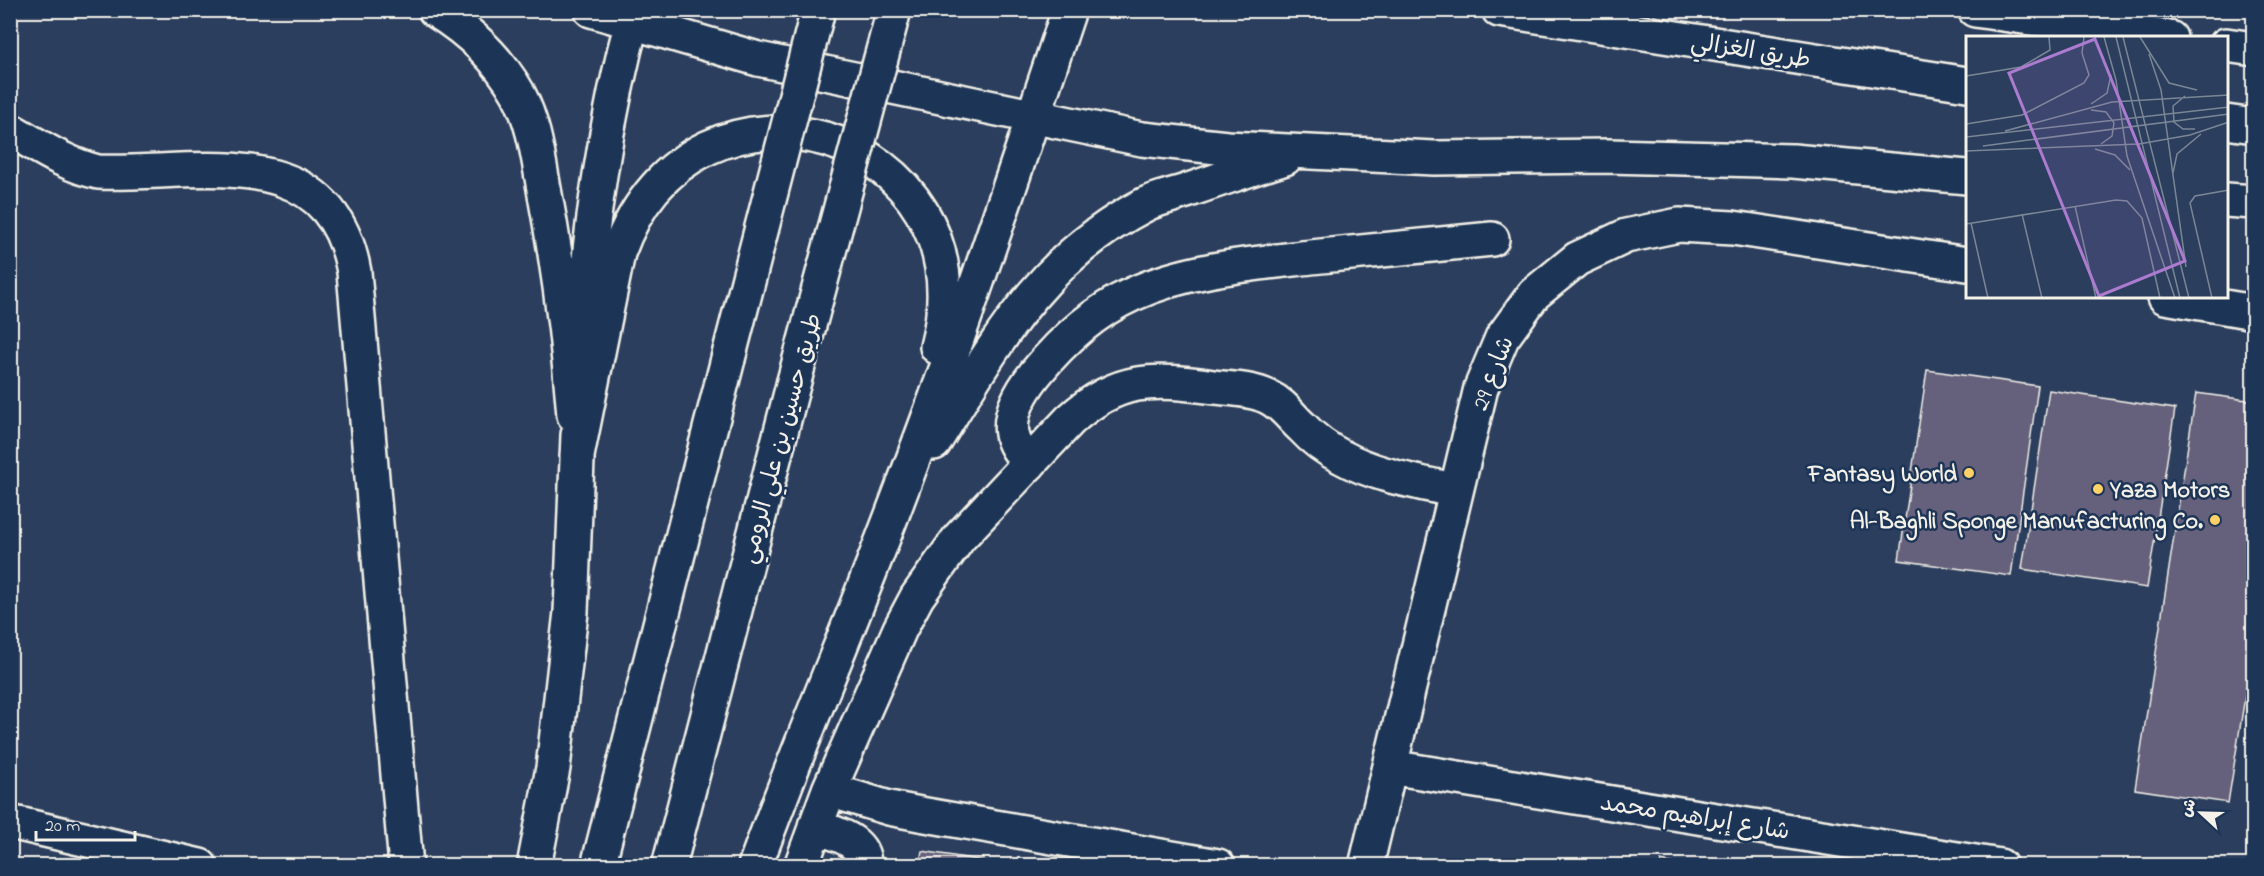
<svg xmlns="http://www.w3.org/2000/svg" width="2264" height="876" font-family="'Indie Flower','Playpen Sans Arabic',sans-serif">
	<rect width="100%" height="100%" fill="#2b3e5e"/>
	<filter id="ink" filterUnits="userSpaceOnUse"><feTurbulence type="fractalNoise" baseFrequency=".0167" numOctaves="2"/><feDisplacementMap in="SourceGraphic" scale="12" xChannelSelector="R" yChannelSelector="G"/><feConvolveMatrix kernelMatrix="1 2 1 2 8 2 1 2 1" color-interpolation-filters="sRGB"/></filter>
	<g filter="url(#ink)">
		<path fill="#65607c" stroke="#f4f1e8" stroke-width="1.5" d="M1927,370L2038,386L2011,576L1899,560Z
			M2049,390L2175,409L2147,588L2022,569Z
			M2196,393L2254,401V640L2228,803L2135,789Z
			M922,851L1016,866H919Z
			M1661,861L1686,866H1660Z"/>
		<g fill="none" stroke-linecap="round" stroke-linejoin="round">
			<defs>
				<path id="minor" d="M10,130C39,146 66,165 98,172C196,176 330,136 354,272L406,866
					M2165,297L2254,312
					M1029,464C1024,457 1017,449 1014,441C1005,418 1021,392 1035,374C1061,342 1095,311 1133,294C1188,269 1251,264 1311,257C1371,251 1432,245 1492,239
					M1390,767L2000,866
					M829,790L889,808L920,814L1218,866
					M10,822L200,866
					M815,826C835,834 865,839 864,866
					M801,866L829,790L900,629L917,597L959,538L1070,420C1118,376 1154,379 1214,387C1232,389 1252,389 1268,397C1283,404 1290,416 1302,427C1313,439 1328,450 1342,457C1376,476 1419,482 1456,491
					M1366,866L1481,388L1502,338L1534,294L1577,259L1626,236L1679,225L1733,228L1967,264"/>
				<path id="highway" d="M435,10C469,31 498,58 518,93C534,123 538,156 544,189C558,264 568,339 574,415
					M591,10L758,59L1142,139L1227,148L1434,158L1609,156L1793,161L1967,177
					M1499,10L1967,84
					M1975,10L2170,38
					M2226,45L2254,49
					M2226,122L2254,126
					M2226,200L2254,202
					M581,345C590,229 604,123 635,10
					M934,443C995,345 1039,259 1146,204C1159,198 1175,195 1189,190C1221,179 1253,168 1285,158
					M577,456L618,253C694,40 993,132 937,347
					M534,866L553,768L571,612L578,435
					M598,866L728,359
					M669,866L793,385
					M755,866C800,742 852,622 898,499C960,338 1014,174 1069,10"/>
			</defs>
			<use href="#minor" stroke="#f4f1e8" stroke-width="38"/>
			<use href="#highway" stroke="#f4f1e8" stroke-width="38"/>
			<use href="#minor" stroke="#1d3557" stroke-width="33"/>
			<use href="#highway" stroke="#1d3557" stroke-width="33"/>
			<defs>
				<path id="highway-bridge" d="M728,359L818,10
					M793,385L894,10"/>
			</defs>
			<use href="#highway-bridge" stroke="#f4f1e8" stroke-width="38" stroke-linecap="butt"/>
			<use href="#highway-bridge" stroke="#1d3557" stroke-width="33"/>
		</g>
	</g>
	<g fill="#ffd166" stroke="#1d3557" stroke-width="2">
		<circle cx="1969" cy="473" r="6"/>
		<circle cx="2098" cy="489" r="6"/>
		<circle cx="2215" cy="520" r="6"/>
	</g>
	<g text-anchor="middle" stroke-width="5" stroke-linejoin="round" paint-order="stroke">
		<g font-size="24" fill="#f4f1e8" stroke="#1d3557">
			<text transform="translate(1751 50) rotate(9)" y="8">طريق الغزالي</text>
			<text transform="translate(1492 373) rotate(-69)" y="8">شارع 29</text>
			<text transform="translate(780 438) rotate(-75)" y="8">طريق حسين بن علي الرومي</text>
			<text transform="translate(1695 816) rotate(9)" y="8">شارع إبراهيم محمد</text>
		</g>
		<g font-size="24" font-weight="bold" fill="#f4f1e8" stroke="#1d3557" text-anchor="end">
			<text x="1957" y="481">Fantasy World</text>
			<text x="2110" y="497" text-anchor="start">Yaza Motors</text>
			<text x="2203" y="528">Al-Baghli Sponge Manufacturing Co.</text>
		</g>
	</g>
	<g transform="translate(1966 36)">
		<rect width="262" height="262" fill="#2b3e5e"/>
		<path fill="none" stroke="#7b8695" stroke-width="1.5" d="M138,1L150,44L161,120L209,262M150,1L214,262M157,1L223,262M174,1L203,47L231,54M183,18L195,54L220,231M0,40L55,31L84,14L83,1M219,60L207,70L208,86L217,93H229M125,68L141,57L145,39M125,74L140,76L148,87L146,100L135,108M0,88L56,79L118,47L123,39L116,17L118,1M39,95L146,66L263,59M0,101L263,71M17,110L263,78M129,113L149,119L164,134M0,115L173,108L224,99L263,86M207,137L211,118L235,98M109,170L130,262M56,178L76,262M5,187L22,262M0,188L150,164L161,165L176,182L194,262M246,262L224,167L229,160L263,154"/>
		<path fill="#ab7bcf" fill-opacity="0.15" stroke="#ab7bcf" stroke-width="3" d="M129,3L219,225L133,260L43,37Z"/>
		<rect width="262" height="262" fill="none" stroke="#f4f1e8" stroke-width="3"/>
	</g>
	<rect width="2264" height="876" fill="none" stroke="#1d3557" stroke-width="36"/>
	<rect x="18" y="18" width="2228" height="840" fill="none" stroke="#f4f1e8" stroke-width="2" filter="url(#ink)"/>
	<g transform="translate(2201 813) rotate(292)" stroke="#1d3557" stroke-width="4.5" paint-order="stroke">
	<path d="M0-4.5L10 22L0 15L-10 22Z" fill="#f4f1e8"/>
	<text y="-9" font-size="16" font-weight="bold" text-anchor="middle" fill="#f4f1e8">ش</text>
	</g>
	<path d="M36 831v9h99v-9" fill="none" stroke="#f4f1e8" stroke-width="3"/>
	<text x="45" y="831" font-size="18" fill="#f4f1e8" stroke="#1d3557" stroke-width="4.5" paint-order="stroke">20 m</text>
</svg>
